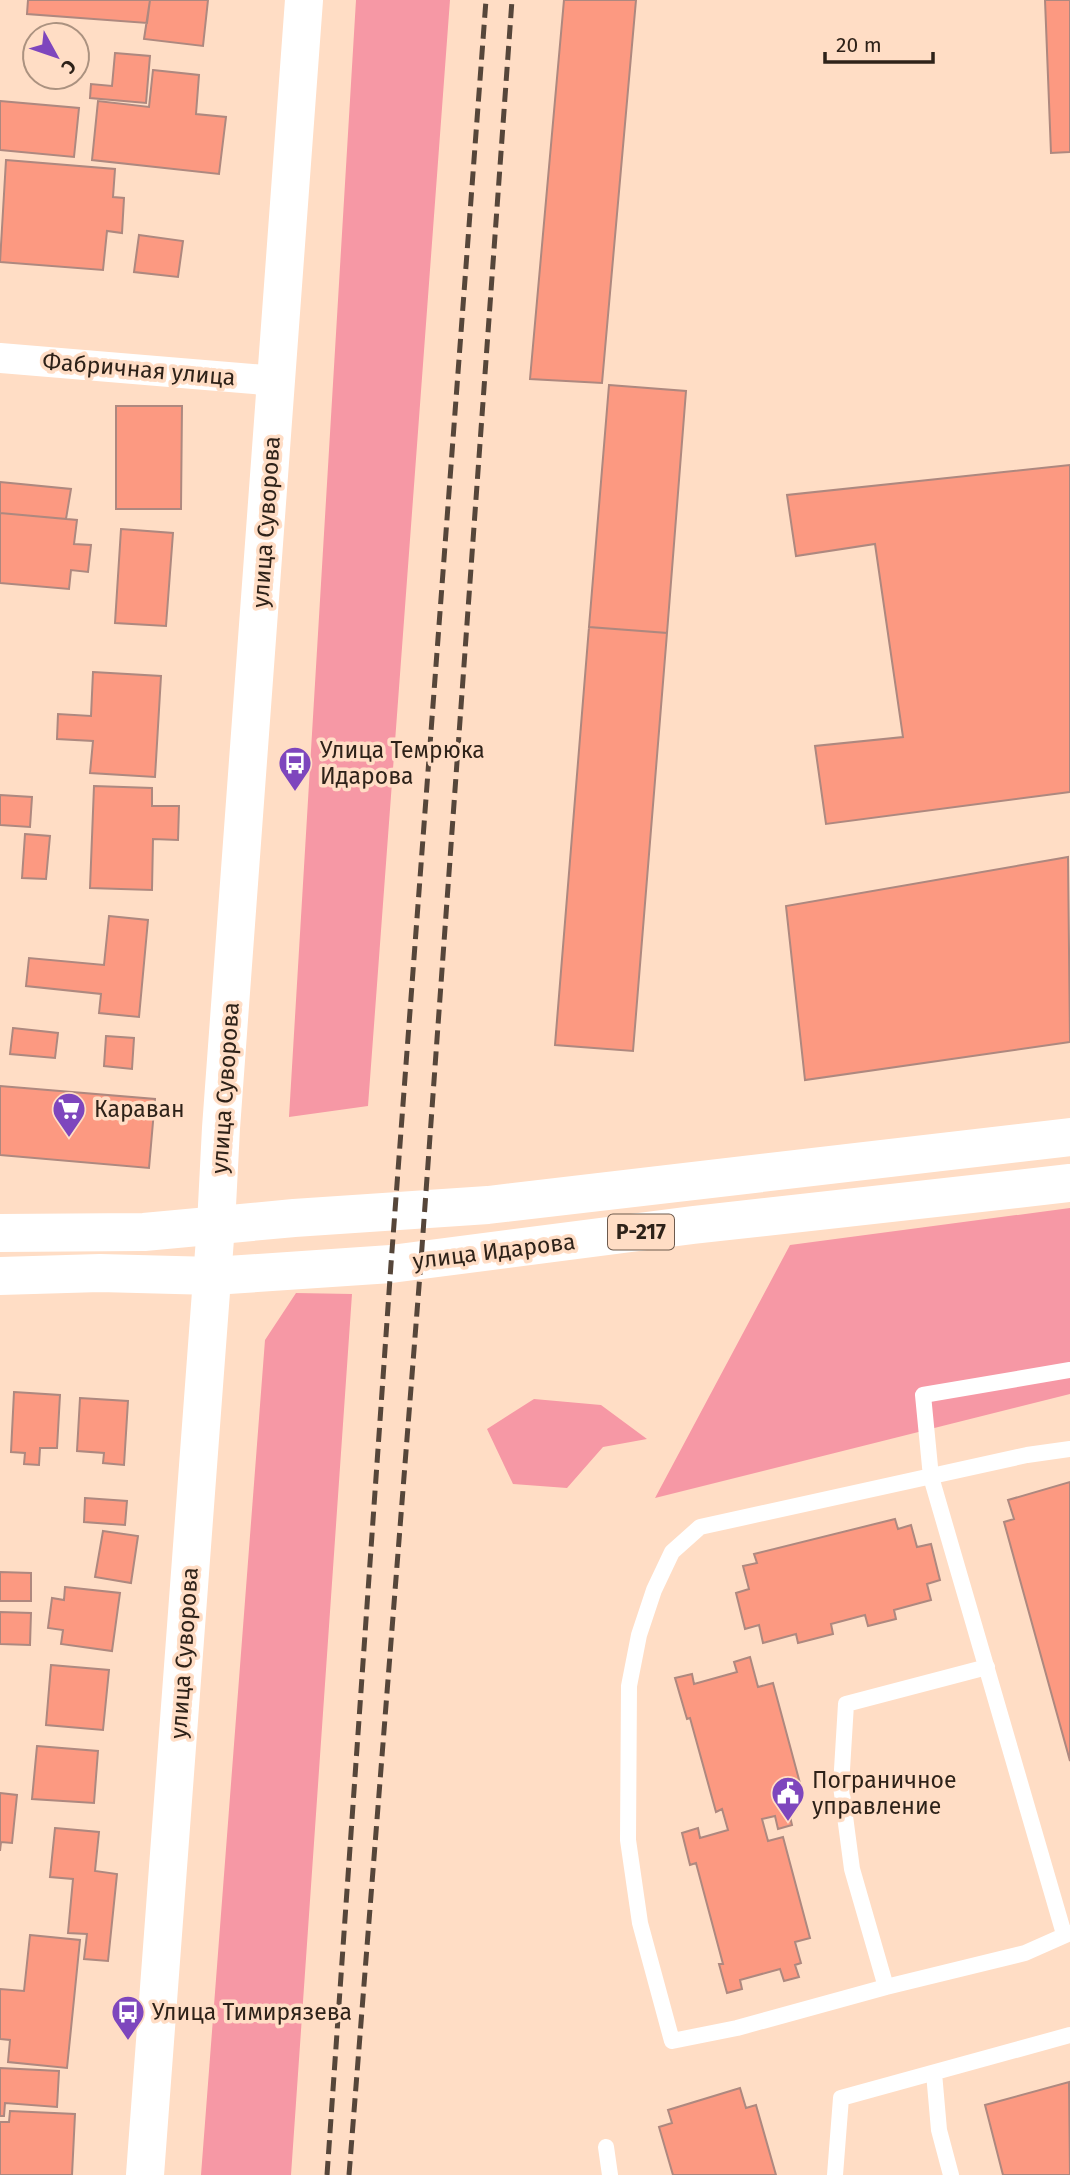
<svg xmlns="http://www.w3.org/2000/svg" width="1070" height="2175" font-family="'Fira Sans',sans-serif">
	<rect width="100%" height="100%" fill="#ffddc5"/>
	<path fill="#f698a5" d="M356,0H450L368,1106L289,1117Z
		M1070,1208V1394L655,1498L790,1245Z
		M296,1293L352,1294L291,2175H201L265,1340Z
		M534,1399L601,1405L647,1439L603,1447L567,1488L513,1484L487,1429Z"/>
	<path fill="#fc9981" stroke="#ae887f" stroke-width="2" d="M28,0H150L147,23L27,14Z
		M150,0H208L203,46L144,39Z
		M564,0H636L602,383L530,379Z
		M1045,0H1070V152L1051,153Z
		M115,53L150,56L146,103L90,98L91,84L112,86Z
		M153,70L199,75L196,114L226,117L219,174L92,160L98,101L149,107Z
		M0,101L79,108L74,157L0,150Z
		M6,160L115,169L113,197L124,198L122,233L107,231L103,270L0,262Z
		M139,235L183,241L178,277L134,272Z
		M609,385L686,391L667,633L589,627Z
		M116,406H182L181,509H116Z
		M1070,465V792L826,824L815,746L903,737L875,544L796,556L787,495Z
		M0,482L71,489L66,519L0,513Z
		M0,513L77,520L74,544L91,545L88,572L71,570L69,589L0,583Z
		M121,529L173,533L166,626L115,623Z
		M589,627L667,633L633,1051L555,1045Z
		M93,672L161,676L155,777L90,773L93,741L57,739L58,714L91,716Z
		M94,786L152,788V806H179L178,840L153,839L152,890L90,888Z
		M0,795L32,797L30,827L0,825Z
		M25,834L50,836L46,879L22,878Z
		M1068,857L1070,1042L805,1080L786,906Z
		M109,916L148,920L139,1017L99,1013L101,994L26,986L29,958L104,965Z
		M13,1028L58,1033L55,1058L10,1054Z
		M106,1036L134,1038L132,1069L104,1066Z
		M0,1086L155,1099L149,1168L0,1155Z
		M14,1392L60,1395L57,1448H40L39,1465L24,1464L25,1453L11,1452Z
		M80,1398L128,1401L124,1465L103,1463L104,1453L77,1451Z
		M1070,1482V1761L1004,1522L1014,1519L1008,1500Z
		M85,1498L127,1501L125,1525L84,1522Z
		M895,1519L898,1529L911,1525L917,1547L931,1544L940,1580L927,1584L931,1600L894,1610L896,1619L868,1626L865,1615L831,1624L833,1634L798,1643L796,1634L763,1643L759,1625L745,1629L736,1593L749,1589L743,1566L757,1563L754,1554Z
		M103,1531L138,1536L131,1583L95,1577Z
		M0,1572L31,1573V1601H0Z
		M65,1587L120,1593L112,1651L61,1644L63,1630L48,1628L52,1598L64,1600Z
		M0,1612L31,1613L30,1645L0,1644Z
		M750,1657L758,1687L773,1683L801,1787L791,1790L796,1810L789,1812L792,1825L778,1829L775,1816L762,1819L768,1841L783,1837L810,1938L795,1942L801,1963L795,1965L799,1977L784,1981L780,1969L740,1980L742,1989L727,1993L719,1964H723L696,1863L690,1865L682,1833L698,1828L700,1838L728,1830L722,1809L716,1812L690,1718L687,1719L675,1678L692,1674L694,1684L737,1672L734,1662Z
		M51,1665L109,1670L103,1730L46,1725Z
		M37,1746L98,1751L94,1803L32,1799Z
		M0,1793L17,1795L12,1843L1,1842L0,1851Z
		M55,1828L99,1832L95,1871L117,1874L108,1961L84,1959L87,1934L68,1933L73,1879L50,1877Z
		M30,1935L80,1940L67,2068L8,2062L10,2040L0,2039V1989L24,1991Z
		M0,2068L59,2071L57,2107L5,2103L4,2116H0Z
		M1069,2082L1070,2175H1003L985,2105Z
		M740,2088L746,2108L756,2105L776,2175H673L659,2127L672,2123L668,2110Z
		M10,2111L75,2114L72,2175H0V2122H9Z"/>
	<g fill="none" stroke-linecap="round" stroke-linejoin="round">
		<path stroke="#fff" stroke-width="16" d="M1070,1449L1027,1455L700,1527L672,1552L654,1590L639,1635L629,1686L628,1840L640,1923L672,2041L737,2028L886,1987L1025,1953L1070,1933
			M1064,1934L931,1477L923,1395L1070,1370
			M886,1987L852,1869L841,1786L846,1704L987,1667
			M934,2073L939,2130L951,2175
			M606,2147L610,2175
			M835,2175L841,2098L1070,2035"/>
		<path stroke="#fff" stroke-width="30" d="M0,358L277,381"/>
		<path stroke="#fff" stroke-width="38" d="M216,1225L221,1128L304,0"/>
		<path stroke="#fff" stroke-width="38" d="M145,2175L216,1225"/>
		<path stroke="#fff" stroke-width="38" d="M0,1233L144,1232L294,1218L488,1205L1070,1137
			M0,1276L100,1273L213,1276L391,1264L693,1225L1070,1183"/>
		<path stroke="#56463a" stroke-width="5" stroke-dasharray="14 7" stroke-linecap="butt" d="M327,2175L391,1264L486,0
			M349,2175L421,1261L512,0"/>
	</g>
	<defs>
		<symbol id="bus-pin" viewBox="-11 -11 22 30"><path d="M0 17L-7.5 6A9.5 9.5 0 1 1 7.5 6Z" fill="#7e46bd" stroke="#ffddc5"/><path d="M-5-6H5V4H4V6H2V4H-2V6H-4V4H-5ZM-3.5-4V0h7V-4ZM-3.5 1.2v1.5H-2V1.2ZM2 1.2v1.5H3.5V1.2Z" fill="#fff"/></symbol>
		<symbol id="supermarket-pin" viewBox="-11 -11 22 30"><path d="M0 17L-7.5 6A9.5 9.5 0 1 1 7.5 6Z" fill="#7e46bd" stroke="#ffddc5"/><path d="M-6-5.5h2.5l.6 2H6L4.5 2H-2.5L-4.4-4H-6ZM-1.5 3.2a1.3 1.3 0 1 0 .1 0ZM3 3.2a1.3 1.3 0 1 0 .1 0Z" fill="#fff"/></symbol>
		<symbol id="civic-pin" viewBox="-11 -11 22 30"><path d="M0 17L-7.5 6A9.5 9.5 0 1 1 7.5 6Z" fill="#7e46bd" stroke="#ffddc5"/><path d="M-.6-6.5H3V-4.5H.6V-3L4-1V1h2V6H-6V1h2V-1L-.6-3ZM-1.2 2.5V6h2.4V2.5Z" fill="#fff"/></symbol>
	</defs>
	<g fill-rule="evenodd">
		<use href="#bus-pin" x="276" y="744" width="38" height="52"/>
		<use href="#supermarket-pin" x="50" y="1090" width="38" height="52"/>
		<use href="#civic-pin" x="769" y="1774" width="38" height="52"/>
		<use href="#bus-pin" x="109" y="1993" width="38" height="52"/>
	</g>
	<g text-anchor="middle" stroke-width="7" stroke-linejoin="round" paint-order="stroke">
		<rect fill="#ffddc5" stroke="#6d5a4d" stroke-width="2" x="608" y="1214.5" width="66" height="35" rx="5"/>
		<g font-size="21" font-weight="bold" fill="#2e2219">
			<text x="641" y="1239">Р-217</text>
		</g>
		<g font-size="23" fill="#2e2219" stroke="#ffddc5">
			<text transform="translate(139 369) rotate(5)" y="8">Фабричная улица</text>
			<text transform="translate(266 522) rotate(-86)" y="8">улица Суворова</text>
			<text transform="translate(225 1088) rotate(-86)" y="8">улица Суворова</text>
			<text transform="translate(494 1251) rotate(-7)" y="8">улица Идарова</text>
			<text transform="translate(184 1653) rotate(-86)" y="8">улица Суворова</text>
		</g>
		<g font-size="23" fill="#2e2219" stroke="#ffddc5" text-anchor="start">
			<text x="320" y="758">Улица Темрюка<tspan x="320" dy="26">Идарова</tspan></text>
			<text x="94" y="1117">Караван</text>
			<text x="812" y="1788">Пограничное<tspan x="812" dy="26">управление</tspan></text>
			<text x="152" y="2020">Улица Тимирязева</text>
		</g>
	</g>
	<g transform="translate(56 56) rotate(130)"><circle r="33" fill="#ffddc5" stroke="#ab9280" stroke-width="2"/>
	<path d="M0-5L12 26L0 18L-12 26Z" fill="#7e46bd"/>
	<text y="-10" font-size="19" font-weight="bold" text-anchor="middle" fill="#2e2219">С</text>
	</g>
	<path d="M825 52v10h108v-10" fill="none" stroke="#2e2219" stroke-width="3.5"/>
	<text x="836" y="52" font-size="21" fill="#2e2219" stroke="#ffddc5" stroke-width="5" paint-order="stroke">20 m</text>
</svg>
